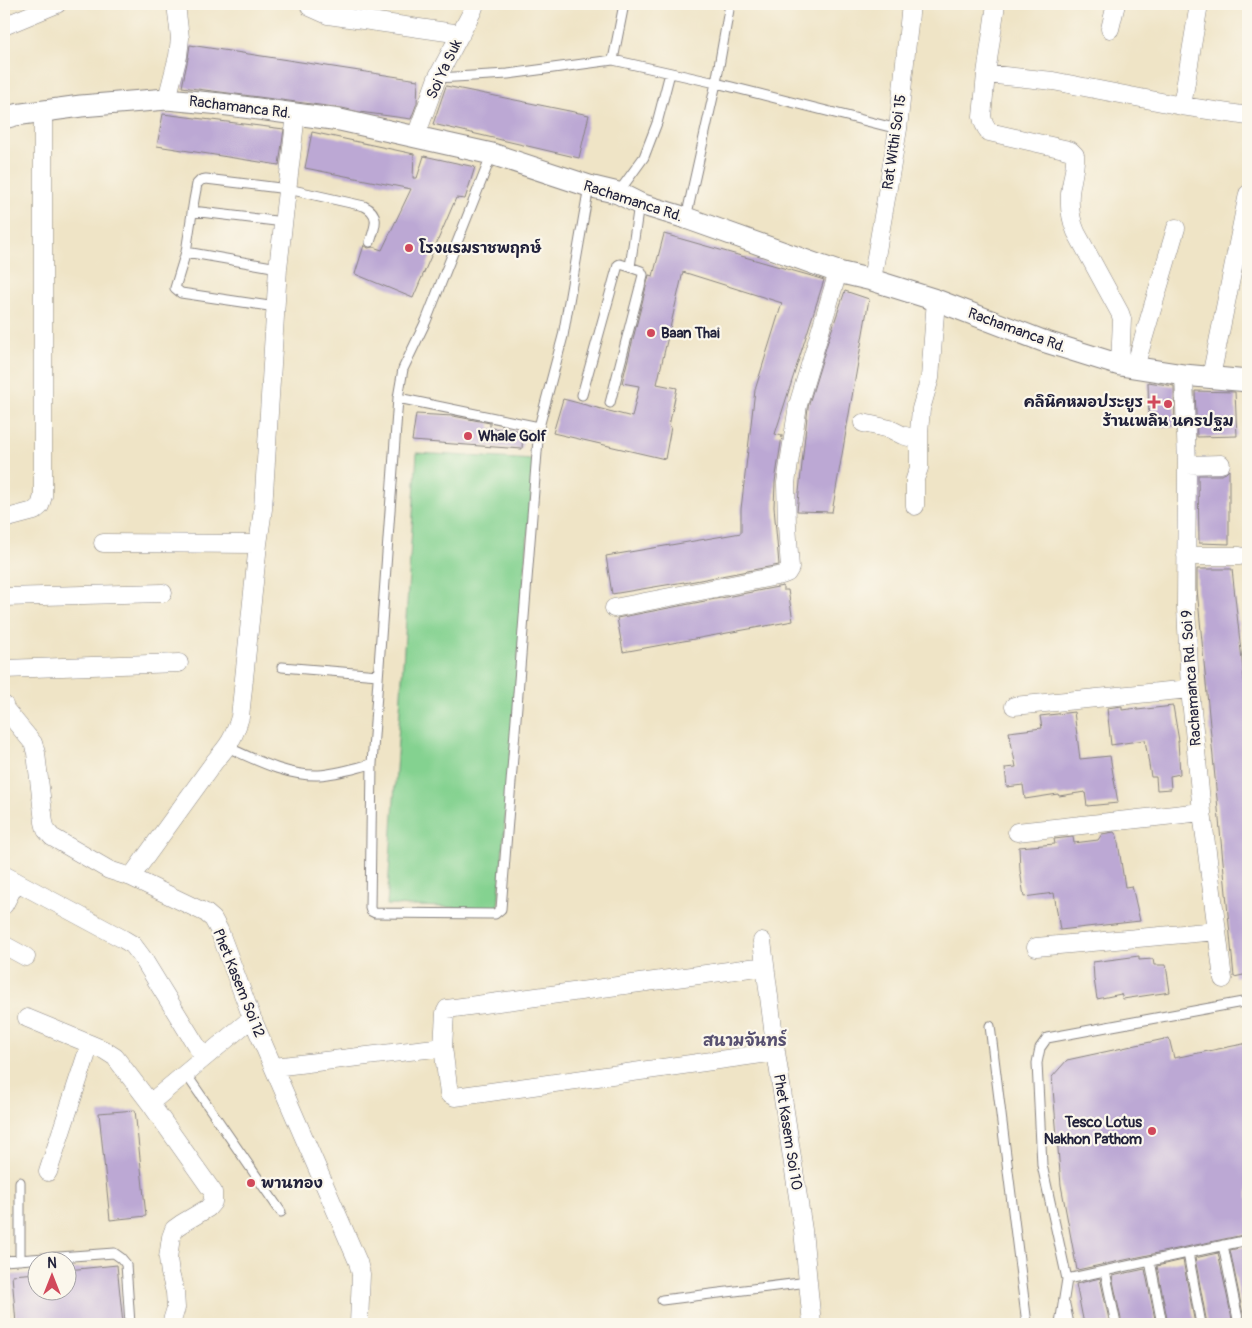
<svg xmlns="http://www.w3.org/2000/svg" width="1252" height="1328" font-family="Pangolin,'Playpen Sans Thai',sans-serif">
	<rect width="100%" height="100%" fill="#fbf7ec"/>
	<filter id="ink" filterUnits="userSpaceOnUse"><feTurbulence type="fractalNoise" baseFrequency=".02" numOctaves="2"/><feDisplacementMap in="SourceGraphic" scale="10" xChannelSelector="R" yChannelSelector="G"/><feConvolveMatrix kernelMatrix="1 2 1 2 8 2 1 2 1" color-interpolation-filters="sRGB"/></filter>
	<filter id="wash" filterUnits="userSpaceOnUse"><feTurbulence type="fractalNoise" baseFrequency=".0096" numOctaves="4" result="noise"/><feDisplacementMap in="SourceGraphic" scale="20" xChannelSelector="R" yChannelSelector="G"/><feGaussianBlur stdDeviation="1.12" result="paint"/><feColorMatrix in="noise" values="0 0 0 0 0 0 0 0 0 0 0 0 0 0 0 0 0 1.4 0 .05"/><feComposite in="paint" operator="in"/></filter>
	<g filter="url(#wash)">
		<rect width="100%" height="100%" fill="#efe4c6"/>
		<path fill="#84d290" stroke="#537a66" d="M417,453L534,460L498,909L387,905Z"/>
		<g id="blocks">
			<path fill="#bca8d4" d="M190,45L418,80L417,103L411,119L360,112L342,108L182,87L188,58Z
				M446,86L589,115L579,158L433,124Z
				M163,114L284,129L279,165L157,146Z
				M312,132L414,154L413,178H417L424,156L475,167L465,199L456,198L413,298L355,274L364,245L368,248L373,247L382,250L411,189L305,168Z
				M664,234L808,275L824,280L775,434L782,436L775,482L774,507L779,565L684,583V582L612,594L606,556L741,533V509L755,390L782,303L683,272L657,384L677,388L669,426L671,427L665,459L553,433L563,399L632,417L639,386L622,383L649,275L653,276Z
				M845,291L869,299L832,512L797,511L808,407L828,341Z
				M1148,382L1174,386L1175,427L1149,426Z
				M1195,391L1235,392L1237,436L1197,437Z
				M416,414L453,416L490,423V428L523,431L522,449L412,441Z
				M1229,470V544L1199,543L1198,475H1221L1226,473Z
				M1197,569H1232L1248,715V974L1234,977L1197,589Z
				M783,586V590H788L793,621L623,652L617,618Z
				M1122,706V710L1137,708V710L1173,706L1179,741H1178L1180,774L1170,776L1171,789L1157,790L1156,777H1151L1145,740L1111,745L1107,708Z
				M1074,712L1080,759L1110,756L1118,803L1087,806L1085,792L1059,796L1058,794L1025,799L1023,785L1007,787L1005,768L1016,767L1009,732L1042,728L1040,716Z
				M1114,832L1117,836L1125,887L1132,886L1140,921L1060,930L1054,893L1024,897L1020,870L1019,847L1055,844L1054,839L1073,837L1074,843L1098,840L1102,834Z
				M1139,956V960L1153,959L1154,965H1166L1170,992L1123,999L1121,994L1097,999L1094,979L1093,962Z
				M1169,1038L1174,1058L1248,1043V1234L1077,1270L1061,1185L1052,1077L1067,1060Z
				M135,1110L146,1216L110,1220L99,1113Z
				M1248,1246V1324H1245L1230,1250Z
				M1218,1253L1233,1324H1207L1195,1258Z
				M1183,1260L1195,1324H1168L1157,1266Z
				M117,1265L123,1324H16L12,1275L38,1273V1290H68V1270Z
				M1145,1269L1156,1324H1122L1112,1276Z
				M1100,1278L1110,1324H1084L1076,1284Z"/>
		</g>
	</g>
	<g filter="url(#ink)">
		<use href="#blocks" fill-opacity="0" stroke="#888380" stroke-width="1"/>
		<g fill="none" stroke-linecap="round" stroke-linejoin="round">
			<defs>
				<path id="service" d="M613,60L624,4
					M437,78L508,74L613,60L716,83L730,4
					M492,154L426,321L403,369L398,398L372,764L370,908L371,911L375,913L495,914L501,909L539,427L563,336L589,186
					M618,193L644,157L657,123L670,73
					M192,211L284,222
					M686,218L716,83L898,129
					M186,252L175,288L181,293L276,307
					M278,268L186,252L194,200L197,184L201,180L206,179L288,189L364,206C381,214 375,227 370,242
					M582,395L618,265L620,264L630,267L639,204
					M398,398L539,427
					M610,403L643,275L641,271L630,267
					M282,667L378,675
					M227,747C256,760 286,776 319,775C337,774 355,768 372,764
					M990,1026L1027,1324
					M186,1074L281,1212
					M1223,1245L1239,1324
					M1188,1253L1201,1324
					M20,1260V1182
					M4,1261L114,1253L121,1258L126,1264L130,1324
					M1150,1261L1162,1324
					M1105,1271L1116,1324
					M1067,1279L1248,1240
					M662,1300L808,1282
					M1065,1305L1069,1324
					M1060,1324L1067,1279L1042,1165L1037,1063L1040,1048L1047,1038L1248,1001"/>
				<path id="minor" d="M996,4L986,74L1053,81L1182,106L1248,116
					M310,7L328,15L461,34
					M4,26L57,4
					M1110,29L1116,4
					M986,74L982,117C983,123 985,127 989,132L1064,149L1071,151L1075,155C1076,168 1071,181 1070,194C1069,208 1071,220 1076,232L1120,313L1122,319L1120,365
					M167,99L178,56L180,38L176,4
					M1182,106L1199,4
					M416,136L437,78L473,10L475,4
					M872,280L898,129L911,4
					M1135,367L1176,228
					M1184,375L1187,465L1186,607L1190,689L1202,812L1223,979
					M1211,377L1248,194
					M863,423L890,429L902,435L919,440
					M1187,465L1221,464
					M915,506V479L919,468V432L921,409L930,378L936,300
					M4,519L34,511L40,506L43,496V111
					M103,543L258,544
					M1186,556H1240
					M4,597L163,593
					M614,608L782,575L787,573L790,568L787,525L786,483L798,405L838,272
					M4,669L179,663
					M4,705L5,709L33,743L36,753L44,822L46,830L52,837L109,870L131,877L206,913L213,919L219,930L252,1018L358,1262L361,1274L359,1324
					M1014,706L1190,689
					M1017,832L1202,812
					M4,875L123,939L133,945L142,957L204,1058
					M131,877L215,761C229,745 234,738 240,717L258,544L263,509L278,268L296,114
					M4,905L16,882
					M762,941L776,1052L803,1230L812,1324
					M4,945L26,957
					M1036,947L1217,931
					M765,966L447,1009L445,1013L443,1047L449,1094L455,1097L776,1052
					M27,1018L90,1044L48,1172
					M90,1044L104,1050L115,1057L150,1103L213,1192V1202L208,1208L181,1224L174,1229L171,1237L168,1258L170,1273L175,1292L176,1308L171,1324
					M274,1067L443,1047
					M150,1103L252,1018"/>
				<path id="tertiary" d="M4,118L15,115L81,106L167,99L221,104L340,120L492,154L589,186L618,193L640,204L686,218L838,272L872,280L936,300L1043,341L1120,365L1184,375L1248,381"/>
			</defs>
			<use href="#service" stroke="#888380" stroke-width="11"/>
			<use href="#minor" stroke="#888380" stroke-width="19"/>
			<use href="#tertiary" stroke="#888380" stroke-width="23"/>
			<use href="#service" stroke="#fff" stroke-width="9"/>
			<use href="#minor" stroke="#fff" stroke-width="18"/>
			<use href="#tertiary" stroke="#fff" stroke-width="21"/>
		</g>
	</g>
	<g fill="#d1495b" stroke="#fbf7ec" stroke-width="2">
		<circle cx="409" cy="248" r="5"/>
		<circle cx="651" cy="333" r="5"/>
		<path d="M1151.5 394.5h5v5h5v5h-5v5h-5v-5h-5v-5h5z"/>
		<circle cx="1168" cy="404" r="5"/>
		<circle cx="468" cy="436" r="5"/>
		<circle cx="1152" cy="1131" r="5"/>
		<circle cx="251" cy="1183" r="5"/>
	</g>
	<g text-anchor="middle" stroke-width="4.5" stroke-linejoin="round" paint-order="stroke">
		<g font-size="15" fill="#22223b" stroke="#fbf7ec">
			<text transform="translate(444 69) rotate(-65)" y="5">Soi Ya Suk</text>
			<text transform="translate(240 107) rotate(7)" y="5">Rachamanca Rd.</text>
			<text transform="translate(894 142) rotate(-82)" y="5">Rat Withi Soi 15</text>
			<text transform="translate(633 201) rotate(18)" y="5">Rachamanca Rd.</text>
			<text transform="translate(1017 330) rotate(20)" y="5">Rachamanca Rd.</text>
			<text transform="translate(1191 678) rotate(-94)" y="5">Rachamanca Rd. Soi 9</text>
			<text transform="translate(239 983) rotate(68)" y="5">Phet Kasem Soi 12</text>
			<text transform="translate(788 1132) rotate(81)" y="5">Phet Kasem Soi 10</text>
		</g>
		<g font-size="15" font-weight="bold" fill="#22223b" stroke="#fbf7ec" text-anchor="start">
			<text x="419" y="253">โรงแรมราชพฤกษ์</text>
			<text x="661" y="338">Baan Thai</text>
			<text x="1143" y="407" text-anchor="end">คลินิคหมอประยูร</text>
			<text x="1168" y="426" text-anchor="middle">ร้านเพลิน นครปฐม</text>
			<text x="478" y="441">Whale Golf</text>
			<text x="1142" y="1127" text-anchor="end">Tesco Lotus<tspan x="1142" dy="17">Nakhon Pathom</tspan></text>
			<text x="261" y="1188">พานทอง</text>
		</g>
		<g font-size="16" font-weight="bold" fill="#585171" stroke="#fbf7ec">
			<text x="745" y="1046">สนามจันทร์</text>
		</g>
	</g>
	<rect width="1252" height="1328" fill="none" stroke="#fbf7ec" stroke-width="20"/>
	<g transform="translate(52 1276)"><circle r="24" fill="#fbf7ec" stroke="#a4a2a5"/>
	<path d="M0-4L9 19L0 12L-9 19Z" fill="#d1495b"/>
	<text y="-8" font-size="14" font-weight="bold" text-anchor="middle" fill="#22223b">N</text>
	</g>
</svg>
